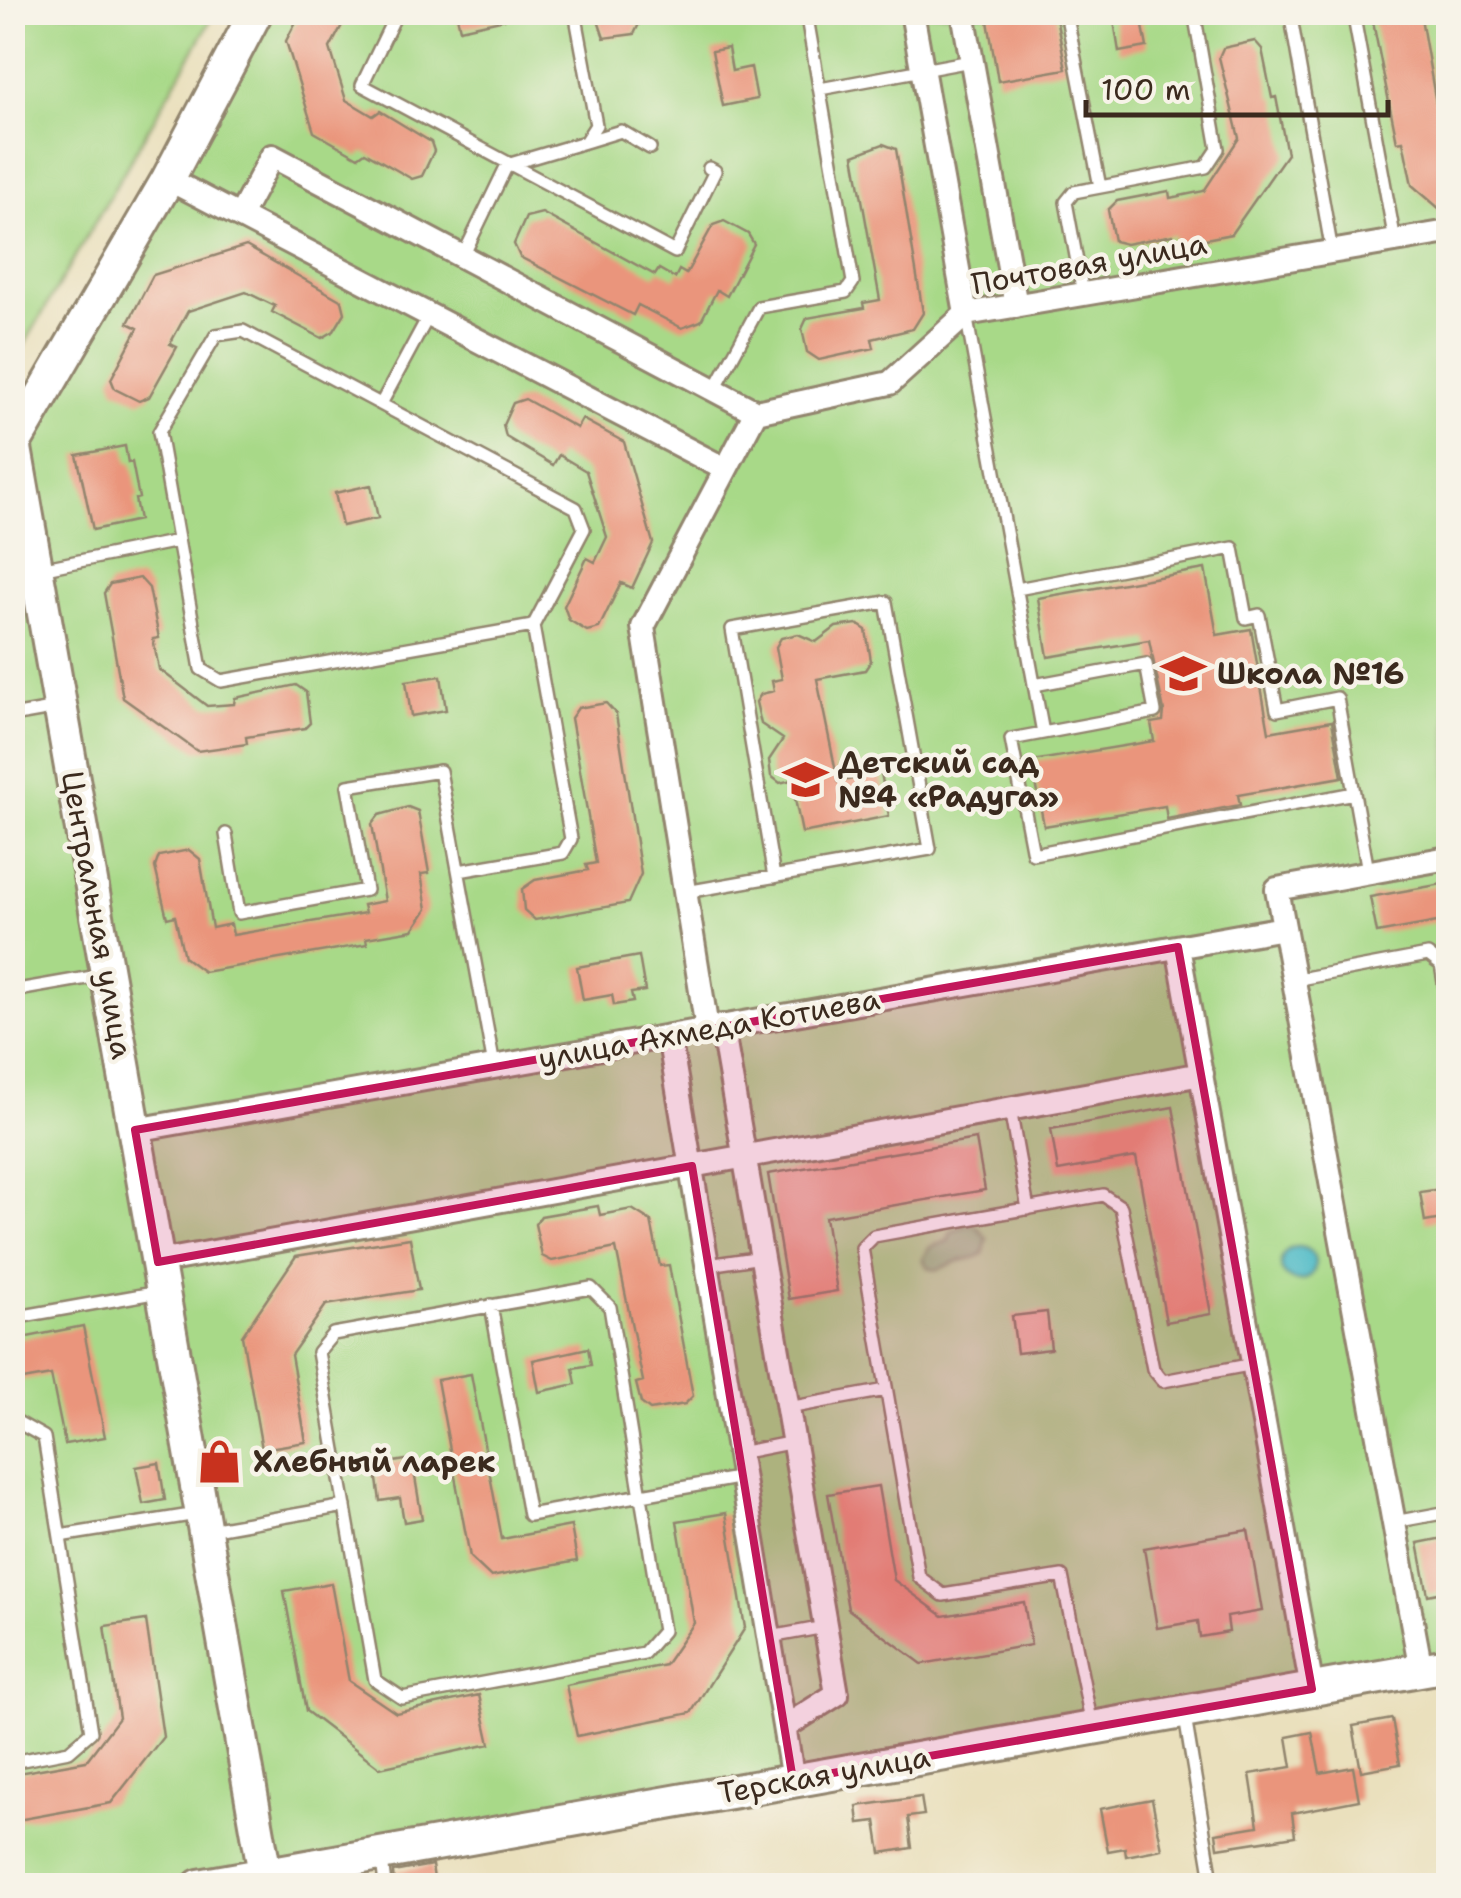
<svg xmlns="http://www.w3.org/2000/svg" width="1461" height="1898" font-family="'Shantell Sans',sans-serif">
	<rect width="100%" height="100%" fill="#f7f3e8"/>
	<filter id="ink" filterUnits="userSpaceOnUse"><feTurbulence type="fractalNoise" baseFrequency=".01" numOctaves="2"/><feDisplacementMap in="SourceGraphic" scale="20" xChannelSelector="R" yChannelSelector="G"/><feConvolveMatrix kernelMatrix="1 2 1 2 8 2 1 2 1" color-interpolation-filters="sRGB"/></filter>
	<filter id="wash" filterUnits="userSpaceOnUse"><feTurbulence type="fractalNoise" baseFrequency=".0048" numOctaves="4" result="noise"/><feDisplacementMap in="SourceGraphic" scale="40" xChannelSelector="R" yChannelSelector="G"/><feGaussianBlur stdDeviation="2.25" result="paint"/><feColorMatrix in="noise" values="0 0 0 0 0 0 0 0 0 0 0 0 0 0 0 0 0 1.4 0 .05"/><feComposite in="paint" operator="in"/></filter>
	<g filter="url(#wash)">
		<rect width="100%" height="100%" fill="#eae0bd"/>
		<path fill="#a8d988" stroke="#728253" stroke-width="2.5" d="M13,12L215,13L18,356L13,357Z
			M256,13H1448V1665L199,1885L13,1886V400L43,395Z"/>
		<path fill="#86b974" stroke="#607249" stroke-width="2.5" d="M967,1225L977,1226L987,1239L983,1254C973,1260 969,1258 959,1261C944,1265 932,1279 923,1259L930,1247L948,1241L951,1232Z"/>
		<path fill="#4cbac6" stroke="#447272" stroke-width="2.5" d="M1281 1264a17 17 0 1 1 34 0a17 17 0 1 1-34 0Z"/>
		<g id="blocks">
			<path fill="#ea957c" d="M301,12H349L330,48L346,100L373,116L380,111L431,142L434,151L422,176L412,179L365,152L358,157L314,132L286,41Z
				M456,12H505V19L460,29Z
				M595,12H639L640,22L634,34L604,38Z
				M998,12H1055L1066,69L998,81L987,15Z
				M1371,12H1420L1440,126L1444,125L1448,151V216L1412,185L1403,141L1397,142Z
				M1141,16L1147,47L1119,52L1114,21Z
				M1255,41L1262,49L1272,98L1276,97L1287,154L1231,234L1175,245L1173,235L1126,244L1114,241L1108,210L1117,201L1169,191L1170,198L1204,191L1239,138L1219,57L1223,48Z
				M728,48L732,71L751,67L757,99L723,106L712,51Z
				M883,144L896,149L923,313L913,329L872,339L874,348L819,360L807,352L802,329L807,318L864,308L863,303L880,300L854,155Z
				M542,213L655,275L659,269L675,278L679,270L686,274L713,225L724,221L748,234L754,244L727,296L717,290L701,321L682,328L638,305L633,315L520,257L514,244L526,217Z
				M246,246L342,301L345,313L334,331L322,338L272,312L275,306L246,292L188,311L170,344L177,347L149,397L139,401L115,389L111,379L138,328L128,323L153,275Z
				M525,399L577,428L582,419L624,442L653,543L632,588L621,583L599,628L587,631L569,620L564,606L587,558L595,562L607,537L586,471L559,455L553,465L506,437L503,425L513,403Z
				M125,446L128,463L132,462L139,498L135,499L139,520L93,530L77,455Z
				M371,485L378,518L342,526L335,493Z
				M1205,569L1217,635L1251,629L1269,732L1332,721L1342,777L1238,795L1240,805L1167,819L1165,806L1044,826L1032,761L1154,741L1151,723L1163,721L1164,711L1149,640L1048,657L1038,598Z
				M140,578L149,588L159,638L153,639L159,669L207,706L234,704L235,698L296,685L306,692L310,723L305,728L246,737L247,744L197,751L123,698L104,593L110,584Z
				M857,624L866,630L871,661L865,670L817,679L838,782L881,773L889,816L802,833L791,780L780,783L771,776L769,760L783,739L761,724L756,702L761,694L774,691L772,681L782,679L776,647L781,638L798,634L816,642L836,627Z
				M441,676L446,710L411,716L406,681Z
				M606,703L616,714L641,874L628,903L535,920L524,910L522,889L535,880L588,870L586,865L596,863L571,718L578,708Z
				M408,807L418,811L429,873L421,874L427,909L413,930L366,938L367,944L204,972L184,957L175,916L167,918L155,867L159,856L189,850L200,859L212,928L231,924L233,935L365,913L363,905L385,901L372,824L379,815Z
				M1448,883V920L1377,933L1370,897Z
				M639,956L645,991L631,993L633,1002L614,1005L612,995L583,1000L577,967Z
				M1173,1107L1211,1314L1166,1322L1136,1157L1058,1171L1051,1129Z
				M976,1139L985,1190L825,1217L837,1291L789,1299L768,1174Z
				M1448,1188V1218L1425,1222L1420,1192Z
				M598,1206L600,1215L632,1209L651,1221L660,1266L669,1265L693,1396L685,1404L650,1410L641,1403L636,1383L643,1381L616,1248L552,1261L542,1256L535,1224L541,1216Z
				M410,1238L419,1290L326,1305L291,1355L306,1442L262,1449L242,1336L296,1256Z
				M1047,1312L1051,1349L1017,1353L1012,1316Z
				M83,1326L105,1437L65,1444L51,1375L12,1382V1340Z
				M588,1348L591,1365L573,1368L576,1384L539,1392L533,1360Z
				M471,1374L502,1539L571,1526L577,1561L491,1577L470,1557L437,1380Z
				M412,1459L422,1519L404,1522L400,1498L380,1501L375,1465Z
				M159,1463L165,1500L143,1504L136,1467Z
				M878,1486L894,1580L943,1616L1024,1602L1031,1645L922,1664L848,1609L828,1494Z
				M726,1513L745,1628L691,1713L577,1736L566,1685L665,1665L694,1623L677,1521Z
				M1248,1530L1262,1611L1227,1617L1229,1632L1200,1637L1198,1621L1157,1628L1144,1548Z
				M1448,1537V1591L1428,1595L1418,1543Z
				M331,1583L349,1681L396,1713L479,1695L490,1744L380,1768L306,1711L284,1591Z
				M146,1620L163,1737L111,1803L12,1821V1774L86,1761L119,1718L105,1626Z
				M1392,1719L1400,1764L1361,1771L1353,1726Z
				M1312,1732L1320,1773L1353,1767L1359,1800L1292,1813L1295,1836L1218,1848L1216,1833L1258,1826L1250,1774L1292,1767L1287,1737Z
				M921,1797L924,1815L908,1817L912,1848L881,1853L876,1821L859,1823L857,1806Z
				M1152,1799L1162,1849L1126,1856L1125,1848L1108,1851L1100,1809Z
				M432,1865L435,1886H394L393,1872Z"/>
		</g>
	</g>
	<g filter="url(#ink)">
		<use href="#blocks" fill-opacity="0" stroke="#92856e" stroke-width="2.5"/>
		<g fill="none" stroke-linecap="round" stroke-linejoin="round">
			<defs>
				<path id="lane" d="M397,12L362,85L675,252L715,171L709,168
					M1066,12L1100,187
					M1290,12L1332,252
					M1353,12L1395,241
					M820,89L971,61
					M585,142L621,131L650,148
					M463,256L507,165L585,142L596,125L575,12
					M1083,294L1066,202L1074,192L1206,167L1218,149L1194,12
					M966,314L1043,733
					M715,389L759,307L846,292L853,282L806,12
					M381,404L429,315
					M40,569L178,541
					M1017,589L1233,548L1246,618L1259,615L1277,710L1337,698L1354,793L1033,854L1011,739L1155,712L1146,664L1034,685
					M12,716L57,708
					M1354,793L1368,871
					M226,834L239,913L366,890L348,786L440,771L494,1066
					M459,871L563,853L571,839L533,626L584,529L576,508L243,331L216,335L159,432L201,669L221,681L533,626
					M686,892L930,849L886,602L732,629L774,877
					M1294,980L1428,955L1441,965L1448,1005
					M12,991L104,975
					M1010,1109L1028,1209
					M708,1265L762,1257
					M591,1288L610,1307L663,1631L644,1653L402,1698L375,1680L318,1352L333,1334Z
					M491,1305L529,1515L743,1477
					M12,1318L159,1292
					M788,1408L886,1390
					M12,1419L44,1437L91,1732L69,1751L12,1762
					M739,1453L794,1442
					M1394,1522L1448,1512
					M209,1530L345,1506
					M60,1536L197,1514
					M770,1637L825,1627
					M1185,1717L1213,1886
					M1092,1725L1062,1576L943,1595L919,1577L862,1248L874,1236L1103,1195L1121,1207L1153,1369L1163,1381L1254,1364
					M382,1858L385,1886"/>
				<path id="street" d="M912,12L966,314
					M963,12L1016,306
					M168,179L725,469
					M240,216L272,156L756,412
					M1178,947L1312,1689
					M722,1026L837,1694L785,1727
					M707,1029L643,627L756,412L890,383L966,314L1448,232
					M669,1036L793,1780
					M135,1130L1284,928
					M158,1262L1202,1074
					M1421,1670L1277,889L1448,858"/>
				<path id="secondary" d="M12,431L265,1874
					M15,442L168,179L256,12
					M199,1886L1448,1665"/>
			</defs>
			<use href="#lane" stroke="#92856e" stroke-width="16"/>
			<use href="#street" stroke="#92856e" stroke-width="28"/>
			<use href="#secondary" stroke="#92856e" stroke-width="38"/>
			<use href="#lane" stroke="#fff" stroke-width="11"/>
			<use href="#street" stroke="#fff" stroke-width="22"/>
			<use href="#secondary" stroke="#fff" stroke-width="32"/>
		</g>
	</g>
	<path fill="#c2185b" fill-opacity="0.2" stroke="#c2185b" stroke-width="8" stroke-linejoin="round" d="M1178,947L1312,1689L793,1780L692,1166L158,1262L135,1130Z"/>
	<defs>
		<symbol id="school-bare" viewBox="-9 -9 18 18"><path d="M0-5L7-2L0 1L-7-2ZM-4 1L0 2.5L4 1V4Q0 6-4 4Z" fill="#c8321e" stroke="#f7f3e8" stroke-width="2.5" paint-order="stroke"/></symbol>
		<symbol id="shop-bare" viewBox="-9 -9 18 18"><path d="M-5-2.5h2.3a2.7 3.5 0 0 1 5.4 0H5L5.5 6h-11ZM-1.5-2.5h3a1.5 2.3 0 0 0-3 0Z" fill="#c8321e" stroke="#f7f3e8" stroke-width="2.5" paint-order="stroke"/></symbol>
	</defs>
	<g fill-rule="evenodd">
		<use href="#school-bare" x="1152" y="642" width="63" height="63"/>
		<use href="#school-bare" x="774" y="748" width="63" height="63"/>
		<use href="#shop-bare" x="188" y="1430" width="63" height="63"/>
	</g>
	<g text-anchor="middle" stroke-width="9" stroke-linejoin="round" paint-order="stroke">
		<g font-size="30" fill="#3b2a1e" stroke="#f7f3e8">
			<text transform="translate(1089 264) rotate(-10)" y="10">Почтовая улица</text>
			<text transform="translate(97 915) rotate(80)" y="10">Центральная улица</text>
			<text transform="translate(709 1029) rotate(-10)" y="10">улица Ахмеда Котиева</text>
			<text transform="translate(824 1775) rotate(-10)" y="10">Терская улица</text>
		</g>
		<g font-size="30" font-weight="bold" fill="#3b2a1e" stroke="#f7f3e8" text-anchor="start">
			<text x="1217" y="684">Школа №16</text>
			<text x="838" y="773">Детский сад<tspan x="838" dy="34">№4 «Радуга»</tspan></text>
			<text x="253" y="1472">Хлебный ларек</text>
		</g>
	</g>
	<rect width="1461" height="1898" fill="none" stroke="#f7f3e8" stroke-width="50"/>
	<path d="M1086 100v15h302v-15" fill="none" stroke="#3b2a1e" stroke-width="5"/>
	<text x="1101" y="100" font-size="30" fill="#3b2a1e" stroke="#f7f3e8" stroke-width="8" paint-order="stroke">100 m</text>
</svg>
